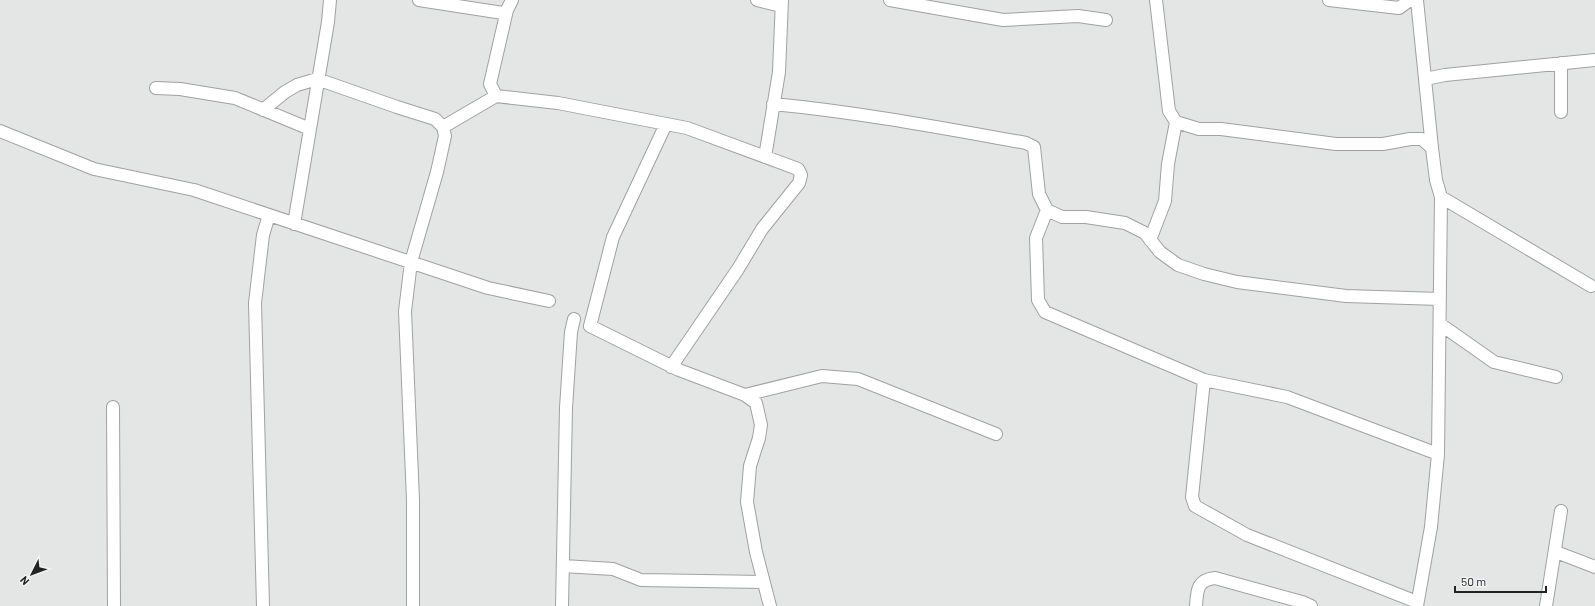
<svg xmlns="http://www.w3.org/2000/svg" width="1595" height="606" font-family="Barlow,sans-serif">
	<rect width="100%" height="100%" fill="#e4e5e5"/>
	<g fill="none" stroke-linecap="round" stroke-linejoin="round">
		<defs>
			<path id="street" d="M419,0L503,13L507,10L512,0
				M757,0L781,6
				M890,0L1003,20L1078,16L1106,20
				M1156,0L1169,111L1176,122L1199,129H1221L1336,144H1383L1410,139H1422L1432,148L1436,180L1441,197L1438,454L1431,527L1417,606
				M1329,0L1399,8L1410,0
				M1417,0L1432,148
				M1561,63V112
				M1425,79L1445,75L1595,60
				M156,88L180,89L235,98L310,129
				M496,96L490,84L507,10
				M773,104C858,112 942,128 1026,143L1034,147L1039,194L1047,210L1062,217H1086L1125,223L1145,233L1160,252L1178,265L1204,274L1237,282L1346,296L1440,299
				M263,110L285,92L297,85L317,79L397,107L435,119L443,127L445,136L437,172L411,262L405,311L413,500V606
				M666,124L613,237L590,326L679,370L745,395L756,403L761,425L759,438L750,466L747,502L756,552L770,606
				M443,127L496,96L558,103L687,128L798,169L801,175L799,183L762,229L738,269L671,367
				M0,131L94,169L194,190L488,288L549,301
				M765,157L779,72L782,0
				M1441,197L1591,286
				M1047,210L1036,238L1038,300L1045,312L1204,380L1287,397L1438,454
				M294,224L328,22L330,0
				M1150,240L1165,201L1168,164L1176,122
				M1440,324L1494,362L1556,377
				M1204,380L1192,497L1195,506L1247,535L1417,602
				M745,395L822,376L858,379L996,434
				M113,407L114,606
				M1556,552L1595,567
				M563,566L613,569L641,580L763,582
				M263,606L255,303L263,235L269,215
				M562,606L566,408L571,332L574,319
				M1196,606C1197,590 1197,580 1215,578L1302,602L1311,606
				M1546,606L1561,511"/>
		</defs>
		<use href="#street" stroke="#a1a1a2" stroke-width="14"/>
		<use href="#street" stroke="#fff" stroke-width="12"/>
	</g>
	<g transform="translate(32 574) rotate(228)" stroke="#f1f2f3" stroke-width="3" paint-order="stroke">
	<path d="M0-3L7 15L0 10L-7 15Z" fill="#232324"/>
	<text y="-6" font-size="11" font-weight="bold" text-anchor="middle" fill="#232324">N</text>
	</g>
	<path d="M1455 586v6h91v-6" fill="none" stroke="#232324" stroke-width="2"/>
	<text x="1461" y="586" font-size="12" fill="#232324" stroke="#f1f2f3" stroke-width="3" paint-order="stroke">50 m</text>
</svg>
